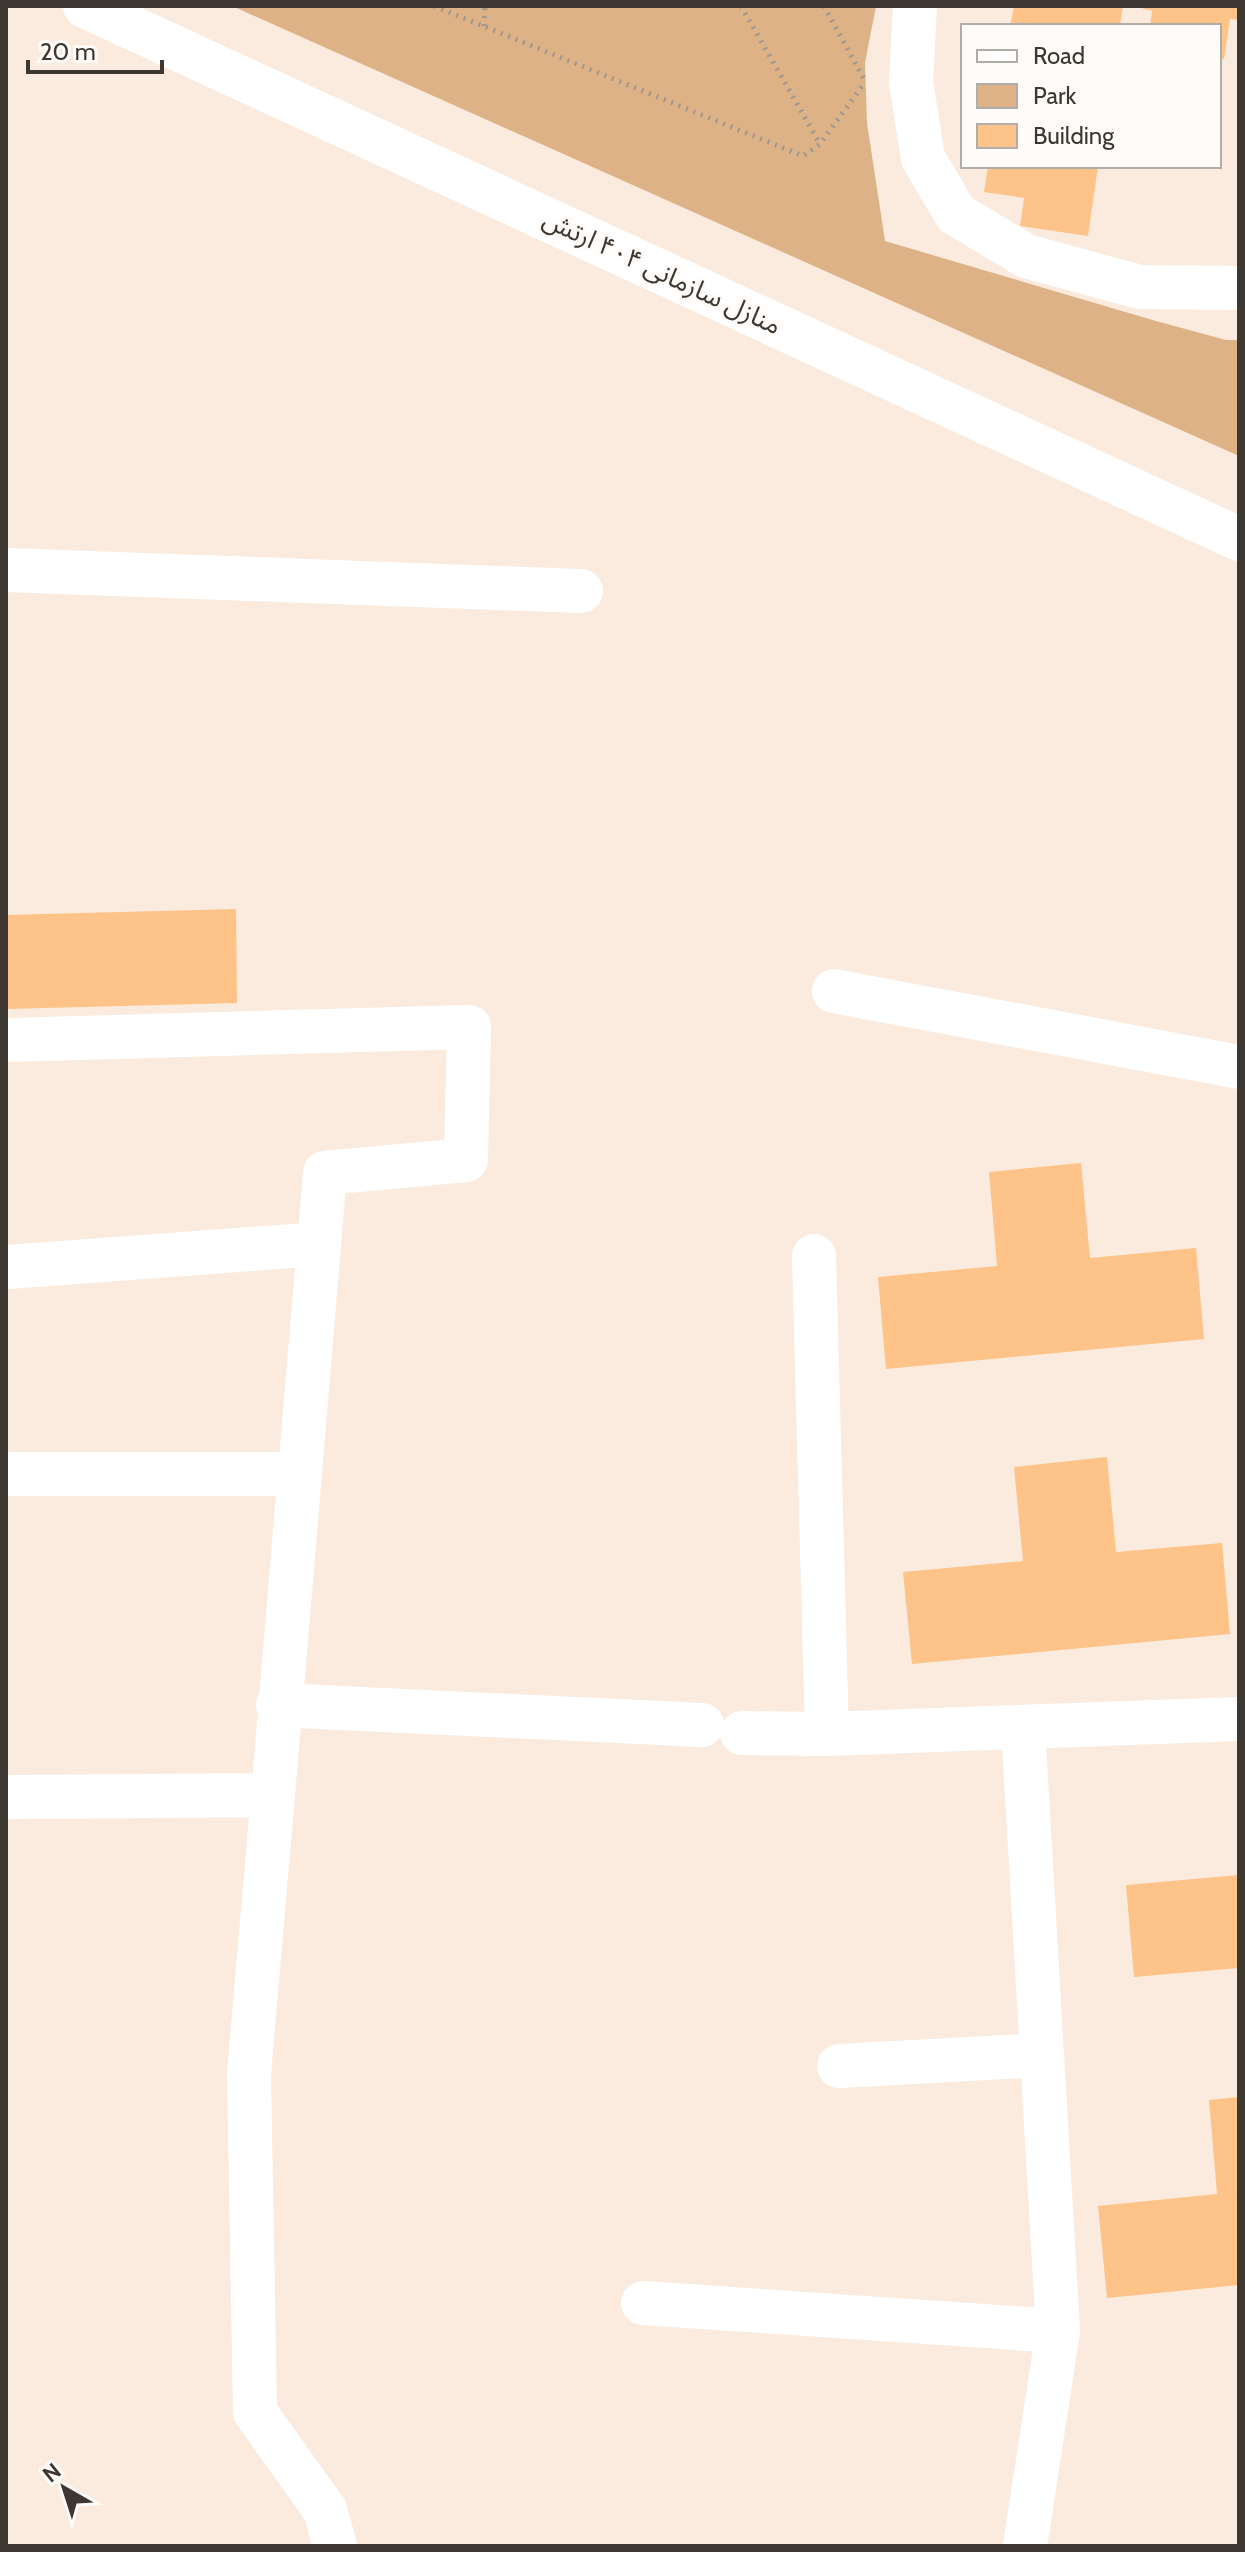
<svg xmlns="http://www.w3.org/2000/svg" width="1245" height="2552" font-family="Cabin,'Noto Sans Arabic',sans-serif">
	<rect width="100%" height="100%" fill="#faebde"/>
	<path fill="#deb287" d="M232,6H876L865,63L867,123L885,241L1156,321L1226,340H1239V456Z"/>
	<path fill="#fdc389" d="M1014,6H1123L1120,26H1010Z
		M1134,6H1239V20L1230,19L1224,59L1219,58V26H1150L1152,11Z
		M988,166H1098L1088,236L1020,226L1024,198L984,192Z
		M236,909L237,1003L6,1009V915Z
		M1081,1163L1090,1258L1196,1248L1204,1339L886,1369L878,1277L997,1266L989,1172Z
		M1107,1457L1116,1552L1222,1543L1230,1634L912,1664L903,1572L1023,1561L1014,1467Z
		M1239,1875V1968L1134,1977L1126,1885Z
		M1239,2097V2285L1107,2298L1098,2206L1217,2194L1209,2100Z"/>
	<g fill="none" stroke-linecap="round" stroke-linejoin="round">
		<path stroke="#a1968d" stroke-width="5" stroke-dasharray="2 6" stroke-linecap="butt" d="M434,6L803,156L820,144L865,82
			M741,6L820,144
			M824,6L864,79
			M484,26L485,6"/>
		<path stroke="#fff" stroke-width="44" d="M85,6L1239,539
			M915,6L911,82L923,158L956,214L1026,256L1140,287L1239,288
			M6,570L581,591
			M834,991L1239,1067
			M6,1040L469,1027L466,1160L325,1173L273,1795L6,1797
			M814,1256L827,1734
			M8,1267L319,1244
			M6,1474H300
			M278,1705L702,1725
			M1023,1727L1058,2331L1025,2546
			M742,1733L827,1734L1239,1719
			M273,1795L249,2073L255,2412L325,2510L335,2546
			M839,2066L1042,2055
			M643,2303L1058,2331"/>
	</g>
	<g text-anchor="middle" stroke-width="6" stroke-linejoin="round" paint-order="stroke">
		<g font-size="26" fill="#3c3731" stroke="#fefbf8">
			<text transform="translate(662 272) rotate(25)" y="9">منازل سازمانی ۴۰۴ ارتش</text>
		</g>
	</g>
	<rect width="1245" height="2552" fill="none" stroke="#3c3731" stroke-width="16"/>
	<rect x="961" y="24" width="260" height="144" fill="#fefbf8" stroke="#b0ada8" stroke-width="2"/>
	<rect x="977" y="50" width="40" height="12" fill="#ffffff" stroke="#b0ada8" stroke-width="2"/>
	<text x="1033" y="64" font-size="24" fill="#3c3731">Road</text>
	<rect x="977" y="84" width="40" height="24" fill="#deb287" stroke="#b0ada8" stroke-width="2"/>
	<text x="1033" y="104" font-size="24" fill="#3c3731">Park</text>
	<rect x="977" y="124" width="40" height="24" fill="#fdc389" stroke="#b0ada8" stroke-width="2"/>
	<text x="1033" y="144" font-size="24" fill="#3c3731">Building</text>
	<g transform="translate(64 2488) rotate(321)" stroke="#fefbf8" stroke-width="6" paint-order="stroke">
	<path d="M0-6L14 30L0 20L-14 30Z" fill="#3c3731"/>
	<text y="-12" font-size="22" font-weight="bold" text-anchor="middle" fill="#3c3731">N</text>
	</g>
	<path d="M28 60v12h134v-12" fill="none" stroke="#3c3731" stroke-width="4"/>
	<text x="40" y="60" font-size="24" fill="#3c3731" stroke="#fefbf8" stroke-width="6" paint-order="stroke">20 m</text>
</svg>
